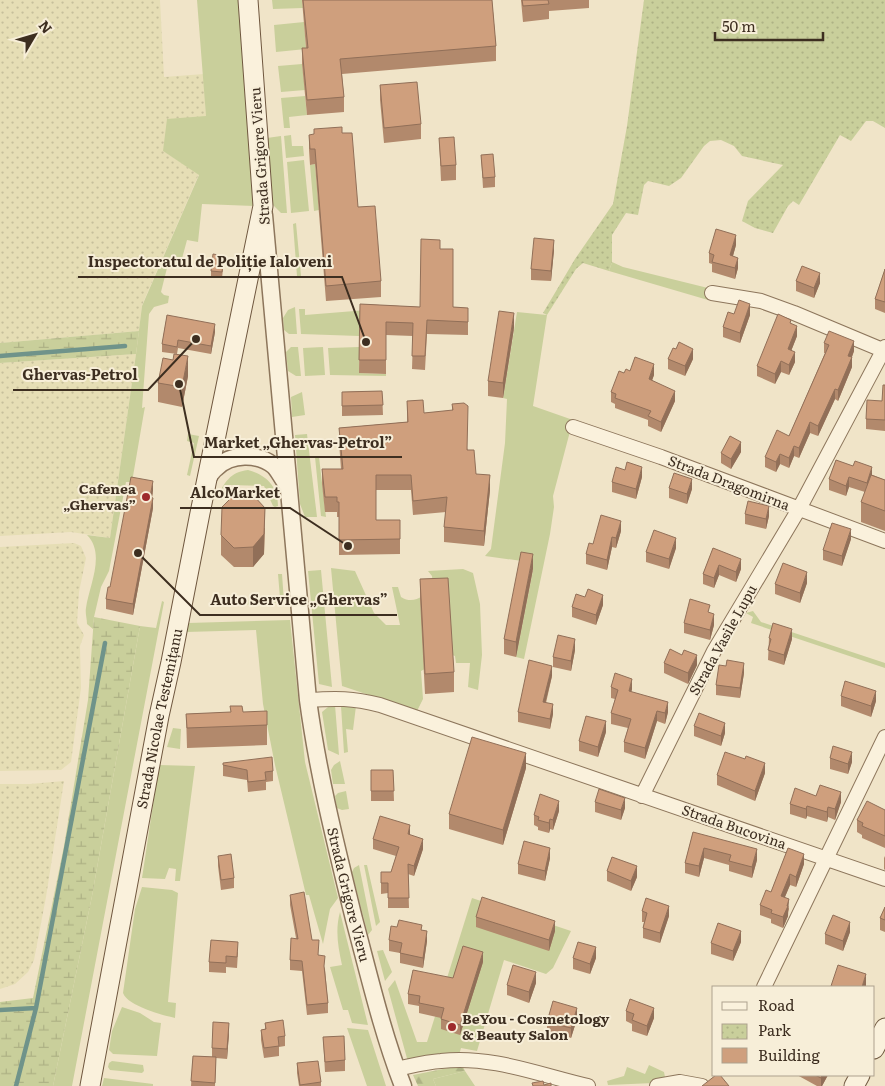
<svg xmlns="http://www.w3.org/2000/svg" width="885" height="1086" font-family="Literata,serif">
	<defs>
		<pattern id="farmland-dots" width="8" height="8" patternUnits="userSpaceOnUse" patternTransform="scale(1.25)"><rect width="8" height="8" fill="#e6deb5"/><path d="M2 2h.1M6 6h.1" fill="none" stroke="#c6bf9b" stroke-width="1.8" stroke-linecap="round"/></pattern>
		<pattern id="forest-firs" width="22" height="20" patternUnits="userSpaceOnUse" patternTransform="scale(1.25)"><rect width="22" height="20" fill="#c9cf9b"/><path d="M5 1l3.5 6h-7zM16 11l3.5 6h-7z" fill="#aeb285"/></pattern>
		<pattern id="wetland-marsh" width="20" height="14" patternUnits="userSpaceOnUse" patternTransform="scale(1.25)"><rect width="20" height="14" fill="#c9cf9b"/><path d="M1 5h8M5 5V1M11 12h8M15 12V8" fill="none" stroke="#aeb285"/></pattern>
		<pattern id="park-dots" width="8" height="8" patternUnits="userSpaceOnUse" patternTransform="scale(1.25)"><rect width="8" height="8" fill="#c9cf9b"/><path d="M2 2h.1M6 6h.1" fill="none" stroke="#aeb285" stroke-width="1.8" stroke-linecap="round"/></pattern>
	</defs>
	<rect width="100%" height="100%" fill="#f0e4c8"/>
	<path fill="url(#farmland-dots)" d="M0,0H160L164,77L204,74L206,116L163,151L199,174L142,305L139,331L0,343Z
		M136,354L110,538L71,532L0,536V363Z
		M74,543L81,546L86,558L79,592L77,623L84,635L80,646L81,688L71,762L61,770L0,771V547Z
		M64,781L46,897L34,960L28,972L15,984L0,989V784H30Z"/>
	<path fill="#c9cf9b" d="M197,0H241L254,206L202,204L198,242L187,240L180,266L168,264L161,292L164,295L169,296L168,303L154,307L149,314L142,408L145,407L144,412L132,482H126L109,571L101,587L94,617L93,629L87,624C87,619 85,613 86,608C89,586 106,554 87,535L110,538L136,354L142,306L199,175L163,151L167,119L206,116Z
		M272,0H302L303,8L273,9Z
		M304,22L306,49L276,52L274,25Z
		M302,64L305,90L281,92L278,66Z
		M305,96L307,115L289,117L290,128H284L281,98Z
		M291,135L292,146H303L304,156L286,158L284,136Z
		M281,136L287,213H281L273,205L267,138Z
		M304,160L309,211L291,213L287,162Z
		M315,164L319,210L314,211L310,165Z
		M296,223L301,276H297L293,224Z
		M612,262L623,267L712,289L708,300L609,271Z
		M295,307L297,334H289L284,330L283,318L288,310Z
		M299,309H305V315L367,310L359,336L301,334Z
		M517,312L547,315L533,406L573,420L553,496L554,507L550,534L524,659L516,657L533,570L522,561L485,556L491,549L505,443L507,399L503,398Z
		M291,347H298L301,376H296L288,371L286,352Z
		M323,347L325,375L305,376L303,348Z
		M359,347V373L386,374V376L330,375L328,348Z
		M302,392L305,415L292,417L291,397Z
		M188,434L199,436L190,476L187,475L194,443L187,441Z
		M307,434L317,517H305L300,504L295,435Z
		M315,457H319L326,517L321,516Z
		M248,470C266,475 278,486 278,506L275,507L273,506L264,486L230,485L222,500L217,498C224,483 230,472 248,470Z
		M331,568L355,571L374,613L386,625H400L392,587H398L401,597C414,605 423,596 433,588L432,576L428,571L463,569L473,573L480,604L482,655L478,690L468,687L470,663H456L455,656L452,655L421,671L423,699L417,711L342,686Z
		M321,570L332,687L319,684L308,571Z
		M278,574H282L284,602L241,605V601L280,598Z
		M162,601L164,602L72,1086H53L92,896L140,626L156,628Z
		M753,611L761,622L885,663V668L751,623L753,617L746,613Z
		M290,620L305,762L338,898L330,909L323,944L309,895H306L275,765L263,704L256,630L186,632L188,623Z
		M335,705L339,755L328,750L322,712L328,707Z
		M341,706H356L353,730L346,729L348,752L344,753Z
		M173,728L181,729L180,749L167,747Z
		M340,761L345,784H333L331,770L334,765Z
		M159,765L195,766L180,881H175L176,869L169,868L165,879L142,878Z
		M346,791L349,809L342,810L337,808L335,796L338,793Z
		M359,865L372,930L368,935L352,872L354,868Z
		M364,865H367L380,922L376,926Z
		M142,887L172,890L178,893L168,1002L176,1003L175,1018C162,1015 128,1006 123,993L135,909Z
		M472,898L571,931L553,968L546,974L504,960L477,1051L461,1048L459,1055L408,1062L388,989L395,980L417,1042H427Z
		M340,912L368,1025L352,1023L348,1010H343L330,967L342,965C338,947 335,930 340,912Z
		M383,950L392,972L385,981L377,951Z
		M122,1007L140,1013L154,1022L161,1023L157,1056L113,1054L109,1050L112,1031Z
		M347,1028L368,1030L386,1086H367Z
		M112,1061L143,1065L144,1071L142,1073L110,1070L108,1067L109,1063Z
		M649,1065L664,1072L665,1077L654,1083L608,1085L607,1081L624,1076L627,1067L645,1074Z
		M465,1071L475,1086H436L433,1079Z
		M104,1078L153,1084V1086H102Z"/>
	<path fill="url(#forest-firs)" d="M463,1067L465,1071L433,1079L436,1086H418L413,1075L448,1068Z"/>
	<path fill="url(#wetland-marsh)" d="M139,331L136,354L0,363V343Z
		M94,617L140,626L92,896L53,1086H0V1002L33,998L64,846L88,700Z"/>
	<path fill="url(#park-dots)" d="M644,0H885V128L873,121H866L851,141L840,135L799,205L793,201L788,206L773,233L755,228L742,221L748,201L783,165L742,156L734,146L721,140L710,141L704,146L681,178L669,186L648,181L644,185L638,215L626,213L612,235V262L609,271L583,263L576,269L547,315L543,313L575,259L613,204L627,126Z"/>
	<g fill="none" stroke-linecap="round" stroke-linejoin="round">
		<path stroke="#6f938a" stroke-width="4.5" d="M0,356L125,346
			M0,1010L36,1008
			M16,1086L36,1008L105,643"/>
		<defs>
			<path id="minor" d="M712,293L761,301L794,313L885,351
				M573,427L661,457L885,541
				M308,700C337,698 352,698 380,705L885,879
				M642,796L714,651L799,509L885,347
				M764,987L885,737
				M396,1069C411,1066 426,1062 441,1061C491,1055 540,1075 588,1086
				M657,1086L680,1082L702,1086"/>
			<g id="tertiary">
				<path id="s1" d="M264,215L308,700C318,774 336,846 354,919C369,975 382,1032 403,1086"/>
				<path d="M206,481C209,476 212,471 216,468C231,453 258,453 274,466C279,471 283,480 288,486"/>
			</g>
			<g id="secondary">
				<path d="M874,1049L885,1028"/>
				<path id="s2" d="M90,1086L159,716L171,662L200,513L263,206L248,0"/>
				<path d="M854,1086L860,1075"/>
			</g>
		</defs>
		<use href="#minor" stroke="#8d765c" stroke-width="16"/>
		<use href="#tertiary" stroke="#8d765c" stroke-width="19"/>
		<use href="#secondary" stroke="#6f573f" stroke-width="21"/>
		<use href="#minor" stroke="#faf1dc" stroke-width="14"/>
		<use href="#tertiary" stroke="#faf1dc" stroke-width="16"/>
		<use href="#secondary" stroke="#faf1dc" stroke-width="19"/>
	</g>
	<path fill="#b2896c" d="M302,0H492L496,46V61L342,74L344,97V112L307,115L302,64V48H306Z
		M521,0H589V8L549,11V19L523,22Z
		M380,85L421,124V139L384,143L380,100Z
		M314,129L342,133L358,207L381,281V297L326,301L315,164L310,165L309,150V135H314Z
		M439,138L456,165V180L441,181Z
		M481,155L495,177V187L483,188Z
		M736,245L733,256L738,268L735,279L712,272V264L709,263V253Z
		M440,249L453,307L468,308V335L427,334L425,370L412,369L413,336L386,335V374L359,373L360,304L420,307Z
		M554,250L551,281L531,280V269Z
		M224,261L222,278L211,276V271Z
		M885,269V313L875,309V299Z
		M796,281L820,283L814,298L796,291Z
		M734,314L750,315L740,343L723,337V327Z
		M167,315L215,332L211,354L178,348L177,354L162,352V344Z
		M791,323L797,336L791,351L795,362L789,375L781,372L775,384L757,376V366Z
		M514,328L503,398L488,396V381Z
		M824,343L854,351L852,357V367L838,401L835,399L818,436L810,433L799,458L794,456L789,468L780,464L776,472L765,467V457L789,436L825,353H824Z
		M676,349L693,359L685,376L668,369V359Z
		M173,360L188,376L182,407L158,402V383Z
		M630,371L654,375L652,380L675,401L661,432L648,426V420L615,408V404L611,402V392L624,373Z
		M885,385V431L866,429V419L882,401Z
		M382,391L383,415L342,416V392Z
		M407,401L424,413L452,411V404L476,474L490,490L484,546L444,542V527L446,512L413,515L411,490H376V520H400V554L339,555V517H337V512H325L322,484V469H341L339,442V428L407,422Z
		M741,452L731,469L721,463V453Z
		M836,460L885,480V531L861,522V502L865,492L849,487L846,496L829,490V479Z
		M642,477L636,499L612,492V482Z
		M669,488L692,489L687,504L669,498Z
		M153,491L152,498L153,508L133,615L106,609V599L110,587Z
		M745,514L769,516L766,529L745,524Z
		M265,528L264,554L253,567H234L221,555V535Z
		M621,531L616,548L612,547L607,570L586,564V554L593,544Z
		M851,539L842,566L823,560V550Z
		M676,548L669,569L646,562V552Z
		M713,548L741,569L736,582L719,575L714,588L703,584V574Z
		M533,569L516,657L504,654V639Z
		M420,579L454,672V692L425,694L420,599Z
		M807,583L800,603L775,594V584Z
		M603,605L596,625L572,617V607Z
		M684,623L714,625L710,640L684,633Z
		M769,638L792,639L784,665L768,660Z
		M575,650L571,671L553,667V657Z
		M682,655L697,665L688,684L664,673V663Z
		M744,673L740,698L716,695V685Z
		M552,676L546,703L553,714L550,729L518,722V712Z
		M611,687L632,689L631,692L668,712L665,724L657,721L645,759L624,752V742L628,728L611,724V713L615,699L611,698Z
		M841,696L876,701L871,717L841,706Z
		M243,712L267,725V745L187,748L186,714Z
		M694,726L725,733L721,746L694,736Z
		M606,732L598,757L579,751V741Z
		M830,758L852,762L848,774L830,769Z
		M223,763L273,771V781L266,782V790L248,792L247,780L223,776Z
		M526,768L503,845L449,829V814Z
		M371,770H393L394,801H371Z
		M765,773L755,801L717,785V775Z
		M816,796L841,802L835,820L828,817L827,822L807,816L806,819L790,814V804Z
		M595,802L625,808L621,820L595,812Z
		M885,810V848L862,838V835L857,832V820Z
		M559,811L553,830L550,829L549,833L538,830V827L534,825V815Z
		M693,832L757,860L752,878L729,871V865L704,858L699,877L685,873V863Z
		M410,835L423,849L414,876L408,874L409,908H388V893L381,894V872H391L396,856L373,849V839Z
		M788,848L804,864L796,887L790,885L785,897L789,909L788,912V916L783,928L771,923V919L760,915V905L771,892Z
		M218,856L234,878V888L221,890L218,866Z
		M885,856V870L884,869V858Z
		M550,858L545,881L518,874V864Z
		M607,871L637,877L631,891L607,881Z
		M290,895L312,940L318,955L325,969L328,1003V1013L307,1015L302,971L290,970V960L296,938L290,905Z
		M885,907V932L880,930V918Z
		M642,911L669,916L660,943L643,938V928L644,922H642Z
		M476,917L555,931L549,951L476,927Z
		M422,930L427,941L423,968L400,963V953L389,951V940Z
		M850,932L843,951L825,944V934Z
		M741,942L733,961L711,954V943Z
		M238,952L237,968L226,967V973L209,972V962Z
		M573,958H596L590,974L573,969Z
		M483,962L460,1035L441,1029V1018L419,1013V1006L408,1004V994L453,978Z
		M536,983L529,1003L507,995V985Z
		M626,1011L654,1018L647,1036L632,1031V1024L626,1021Z
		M577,1019L571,1038L547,1032V1022Z
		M265,1023L285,1036V1046L279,1047V1056L264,1058L261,1040V1030L265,1029Z
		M229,1033L227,1059L216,1058L215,1086H191L193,1056L212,1057V1048Z
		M323,1037L345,1060V1071L325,1072Z
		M297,1063L321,1082V1086H299L297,1073Z
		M797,1075H828L822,1086H817Z"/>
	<path fill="#916f58" d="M736,235V245L730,266V255Z
		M554,240V250L551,281V271Z
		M738,258V268L735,279V268Z
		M820,273V283L814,298V288Z
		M750,304V315L740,343V333Z
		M514,313V328L503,398V383Z
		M215,324V332L211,354V346Z
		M797,326V336L788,359V349Z
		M854,341V351L851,359L852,357V367L838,401V390L848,356Z
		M693,349V359L685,376V366Z
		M795,352V362L789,375V365Z
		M188,356V376L182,407V387Z
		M781,361V372L775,384V374Z
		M654,364V375L649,389V379Z
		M835,389V399L818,436V426Z
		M675,391V401L661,432V422Z
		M810,422V433L799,458V448Z
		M741,442V452L731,469V459Z
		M794,446V456L789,468V458Z
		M780,454V464L776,472V462Z
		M642,467V477L636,499V489Z
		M872,467V477L867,493V483Z
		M490,475V490L484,546V531Z
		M849,477V487L846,496V486Z
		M692,479V489L687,504V494Z
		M153,481V491L150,508V497Z
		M153,498V508L133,615V604Z
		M769,506V516L766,529V519Z
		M265,508L264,554L253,567V547Z
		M621,521V531L616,548V538Z
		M851,529V539L842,566V556Z
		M612,537V547L607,570V560Z
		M676,538V548L669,569V559Z
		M533,554V569L516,657V642Z
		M741,559V569L736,582V572Z
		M719,565V575L714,588V578Z
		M807,572V583L800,603V593Z
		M603,595V605L596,625V615Z
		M714,614V625L710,640V630Z
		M792,629V639L784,665V655Z
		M575,639V650L571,671V661Z
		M697,655V665L688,684V673Z
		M744,663V673L740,698V688Z
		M552,666V676L543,712V702Z
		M632,679V689L629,701V691Z
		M876,691V701L871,717V706Z
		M668,702V712L665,724V713Z
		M553,704V714L550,729V719Z
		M657,711V721L645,759V748Z
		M606,721V732L598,757V747Z
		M725,723V733L721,746V736Z
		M852,752V762L848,774V764Z
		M526,753V768L503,845V830Z
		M765,763V773L755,801V791Z
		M841,792V802L835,820V809Z
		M625,798V808L621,820V810Z
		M559,801V811L553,830V820Z
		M807,806V816L806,819V809Z
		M828,807V817L827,822V812Z
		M550,819V829L549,833V823Z
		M410,825V835L408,834Z
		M423,839V849L414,876V866Z
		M550,848V858L545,881V871Z
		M704,848V858L699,877V866Z
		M757,849V860L752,878V867Z
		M804,854V864L796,887V877Z
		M637,866V877L631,891V881Z
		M790,874V885L781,906V896Z
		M789,899L788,916L783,928V917Z
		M669,906V916L660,943V933Z
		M555,921V931L549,951V940Z
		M850,922V932L843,951V941Z
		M427,931V941L423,968V958Z
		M741,931V942L733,961V951Z
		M596,947V958L590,974V964Z
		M483,952V962L460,1035V1025Z
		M536,972V983L529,1003V992Z
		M866,974V987H862Z
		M577,1008V1019L571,1038V1028Z
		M654,1008V1018L647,1036V1026Z
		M229,1023V1033L227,1059V1049Z
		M822,1075H828L822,1086H821V1078Z"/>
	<path fill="#cf9f7d" stroke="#916f58" d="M303,0H492L496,46L340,59L344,97L307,100L302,48H308Z
		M522,0H548L549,4L523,6Z
		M417,82L421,124L384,128L380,85Z
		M342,127V133H352L358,207L375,206L381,281L326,286L315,149H310L309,135L314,134V129Z
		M454,137L456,165L441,166L439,138Z
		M493,154L495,177L483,178L481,155Z
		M716,229L736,235L730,255L738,258L735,268L712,262L714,255L709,253Z
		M534,238L554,240L551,271L531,269Z
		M421,239L440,240V249H453V307L468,308V322L427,320L425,356H412L413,323L386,322V360H359L360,304L420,307Z
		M213,254L224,256L222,272L211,271Z
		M802,266L820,273L814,288L796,281Z
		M885,269V302L875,299Z
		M739,300L750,304L740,333L723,327L728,312L734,314Z
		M499,311L514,313L503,383L488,381Z
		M778,314L791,320L790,323L797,326L788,349L795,352L789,365L781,361L775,374L757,366Z
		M167,315L215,324L211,346L178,340L177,347L162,344Z
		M829,331L854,341L848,356L852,357L838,390L835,389L818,426L810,422L799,448L794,446L789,458L780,454L776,462L765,457L777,430L789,436L829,345L824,343Z
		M679,342L693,349L685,366L668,359L673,348L676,349Z
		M174,354L188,356L182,387L158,383L163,358L173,360Z
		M635,357L654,364L649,379L675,391L661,422L648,416L651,411L615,398L616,394L611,392L619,371L624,373L626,369L630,371Z
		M883,385H885V420L866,419L867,400L882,401Z
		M382,391L383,405L342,406V392Z
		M423,400L424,413L453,410L452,404L464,403L468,406L467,450H474L476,474L490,475L484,531L444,527L447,497L413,501L411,475H376V520H400V539L339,540V502H337V497H325L322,469H343L339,428L408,422L407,401Z
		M730,436L741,442L731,459L721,453Z
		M836,460L853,466L855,461L872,467L867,483L849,477L846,486L829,479Z
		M627,462L642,467L636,489L612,482L616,467L625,470Z
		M674,473L692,479L687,494L669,488Z
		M871,475L885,480V511L861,502Z
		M131,477L153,481L150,497L153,498L133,604L106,599L108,587H110Z
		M234,495H253L265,508L264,534L253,547L234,548L221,535L222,507Z
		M748,501L769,506L766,519L745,514Z
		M601,515L621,521L616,538L612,537L607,560L586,554L589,543L593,544Z
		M832,523L851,529L842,556L823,550Z
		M654,530L676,538L669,559L646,552Z
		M713,548L741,559L736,572L719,565L714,578L703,574Z
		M521,552L533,554L516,642L504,639Z
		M783,563L807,572L800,593L775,584Z
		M448,578L454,672L425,674L420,579Z
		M588,589L603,595L596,615L572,607L576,594L585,597Z
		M690,599L710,605L708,612L714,614L710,630L684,623Z
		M773,623L792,629L784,655L768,650L771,639L769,638Z
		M558,635L575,639L571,661L553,657Z
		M670,649L682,655L684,650L697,655L688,673L664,663Z
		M529,660L552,666L543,702L553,704L550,719L518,712Z
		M727,660L744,663L740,688L716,685L719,665L726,666Z
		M615,673L632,679L629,691L668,702L665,713L657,711L645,748L624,742L631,719L611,713L618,690L611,687Z
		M845,681L876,691L871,706L841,696Z
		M230,706H242L243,712L267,711V725L187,728L186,714L231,712Z
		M699,713L725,723L721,736L694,726Z
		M586,716L606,721L598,747L579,741Z
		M472,737L526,753L503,830L449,814Z
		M833,746L852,752L848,764L830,758Z
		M725,752L745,759L746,756L765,763L755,791L717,775Z
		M272,757L273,771L265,772L266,780L248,782L247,770L223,765V763Z
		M371,770H393L394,791H371Z
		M820,785L841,792L835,809L828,807L827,812L807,806L806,809L790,804L795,788L816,796Z
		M599,789L625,798L621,810L595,802Z
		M540,794L559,801L553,820L550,819L549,823L538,820L539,817L534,815Z
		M867,801L885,810V836L862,826L863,823L857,820Z
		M380,816L410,825L408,834L423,839L414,866L408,864L409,898H388V883H381V872H391L399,847L373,839Z
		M693,832L757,849L752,867L729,861L731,855L704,848L699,866L685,863Z
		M524,841L550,848L545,871L518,864Z
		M788,848L804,854L796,877L790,874L781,896L789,899L787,906H788L783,917L771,913L772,910L760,905L766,890L771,892Z
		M231,854L234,878L221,880L218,856Z
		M612,857L637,866L631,881L607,871Z
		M304,892L312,940H319L318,955L325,956L324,966L328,1003L307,1005L302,961L290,960L291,938L298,939L290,895Z
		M482,897L555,921L549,940L476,917Z
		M646,898L669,906L660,933L643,928L647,913L642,911Z
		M885,907V920L880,918Z
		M833,915L850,922L843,941L825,934Z
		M399,920L422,925L421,930L427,931L423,958L400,953L402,943L389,940L391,926L397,927Z
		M718,923L741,931L733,951L711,943Z
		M211,940L238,942L237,957L226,956V963L209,962Z
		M578,942L596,947L590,964L573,958Z
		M463,946L483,952L460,1025L441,1019L444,1008L419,1003L420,996L408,994L413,970L453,978Z
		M513,965L536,972L529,992L507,985Z
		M838,965L866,974L862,987H836L831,986Z
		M630,999L654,1008L647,1026L632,1020L634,1014L626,1011Z
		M553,1001L577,1008L571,1028L547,1022Z
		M283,1020L285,1036L278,1037L279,1046L264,1048L261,1030L266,1029L265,1023Z
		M213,1022L229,1023L227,1049L212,1048Z
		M344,1036L345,1060L325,1062L323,1037Z
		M193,1056L216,1057L215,1083L191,1081Z
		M318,1061L321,1082L300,1085L297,1063Z
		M716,1075H720L729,1086H702Z
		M815,1075H822L821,1078Z
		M543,1081L544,1085L551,1083V1086H533L532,1083Z"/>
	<g fill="#9e2a2b" stroke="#f7eed8" stroke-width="2">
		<circle cx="146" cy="497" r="5"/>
		<circle cx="452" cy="1027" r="5"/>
	</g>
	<g text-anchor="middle" stroke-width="4" stroke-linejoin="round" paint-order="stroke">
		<g font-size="14" fill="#3d2e20" stroke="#f7eed8">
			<text transform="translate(260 156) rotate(-94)" y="5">Strada Grigore Vieru</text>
			<text transform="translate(729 483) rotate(21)" y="5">Strada Dragomirna</text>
			<text transform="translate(723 640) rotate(-61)" y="5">Strada Vasile Lupu</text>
			<text dy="5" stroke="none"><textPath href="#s2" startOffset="374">Strada Nicolae Testemițanu</textPath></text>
			<text transform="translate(734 827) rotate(19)" y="5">Strada Bucovina</text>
			<text dy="5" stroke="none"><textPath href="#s1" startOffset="686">Strada Grigore Vieru</textPath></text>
		</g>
		<g font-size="14" font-weight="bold" fill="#3d2e20" stroke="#f7eed8" text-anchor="end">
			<text x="136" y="494">Cafenea<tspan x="136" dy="16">„Ghervas”</tspan></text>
			<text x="462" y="1024" text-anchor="start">BeYou - Cosmetology<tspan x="462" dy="16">&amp; Beauty Salon</tspan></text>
		</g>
	</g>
	<path fill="none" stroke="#3d2e20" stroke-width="2" d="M366 342L342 277H78M196 339L148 390H13M179 384L194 457H402M348 546L290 508H180M138 553L200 615H397"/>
	<g fill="#3d2e20" stroke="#f7eed8" stroke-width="2">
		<circle cx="366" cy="342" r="5"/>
		<circle cx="196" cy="339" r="5"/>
		<circle cx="179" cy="384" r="5"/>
		<circle cx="348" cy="546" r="5"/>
		<circle cx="138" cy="553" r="5"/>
	</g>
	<g font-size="15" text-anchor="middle" font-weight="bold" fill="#3d2e20" stroke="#f7eed8" stroke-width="4" stroke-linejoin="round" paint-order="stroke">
		<text x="210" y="267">Inspectoratul de Poliție Ialoveni</text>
		<text x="80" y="380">Ghervas-Petrol</text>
		<text x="298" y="448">Market „Ghervas-Petrol”</text>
		<text x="235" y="498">AlcoMarket</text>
		<text x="299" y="605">Auto Service „Ghervas”</text>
	</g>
	<rect x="712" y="986" width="162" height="90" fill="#f7eed8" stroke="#ada18e"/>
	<rect x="722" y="1002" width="25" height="8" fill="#faf1dc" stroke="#ada18e"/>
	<text x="758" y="1011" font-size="15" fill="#3d2e20">Road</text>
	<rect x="722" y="1024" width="25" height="15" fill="url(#park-dots)" stroke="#ada18e"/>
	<text x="758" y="1036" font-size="15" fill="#3d2e20">Park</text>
	<rect x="722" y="1048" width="25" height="15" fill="#cf9f7d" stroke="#ada18e"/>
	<text x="758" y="1061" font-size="15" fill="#3d2e20">Building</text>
	<g transform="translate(35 35) rotate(52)" stroke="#f7eed8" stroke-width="4" paint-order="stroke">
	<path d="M0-4L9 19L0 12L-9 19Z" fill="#3d2e20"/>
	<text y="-8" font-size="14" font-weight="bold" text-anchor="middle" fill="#3d2e20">N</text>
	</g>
	<path d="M715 32v8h108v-8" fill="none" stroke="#3d2e20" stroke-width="2.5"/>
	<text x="722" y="32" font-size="15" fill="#3d2e20" stroke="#f7eed8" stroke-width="4" paint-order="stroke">50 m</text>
</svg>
